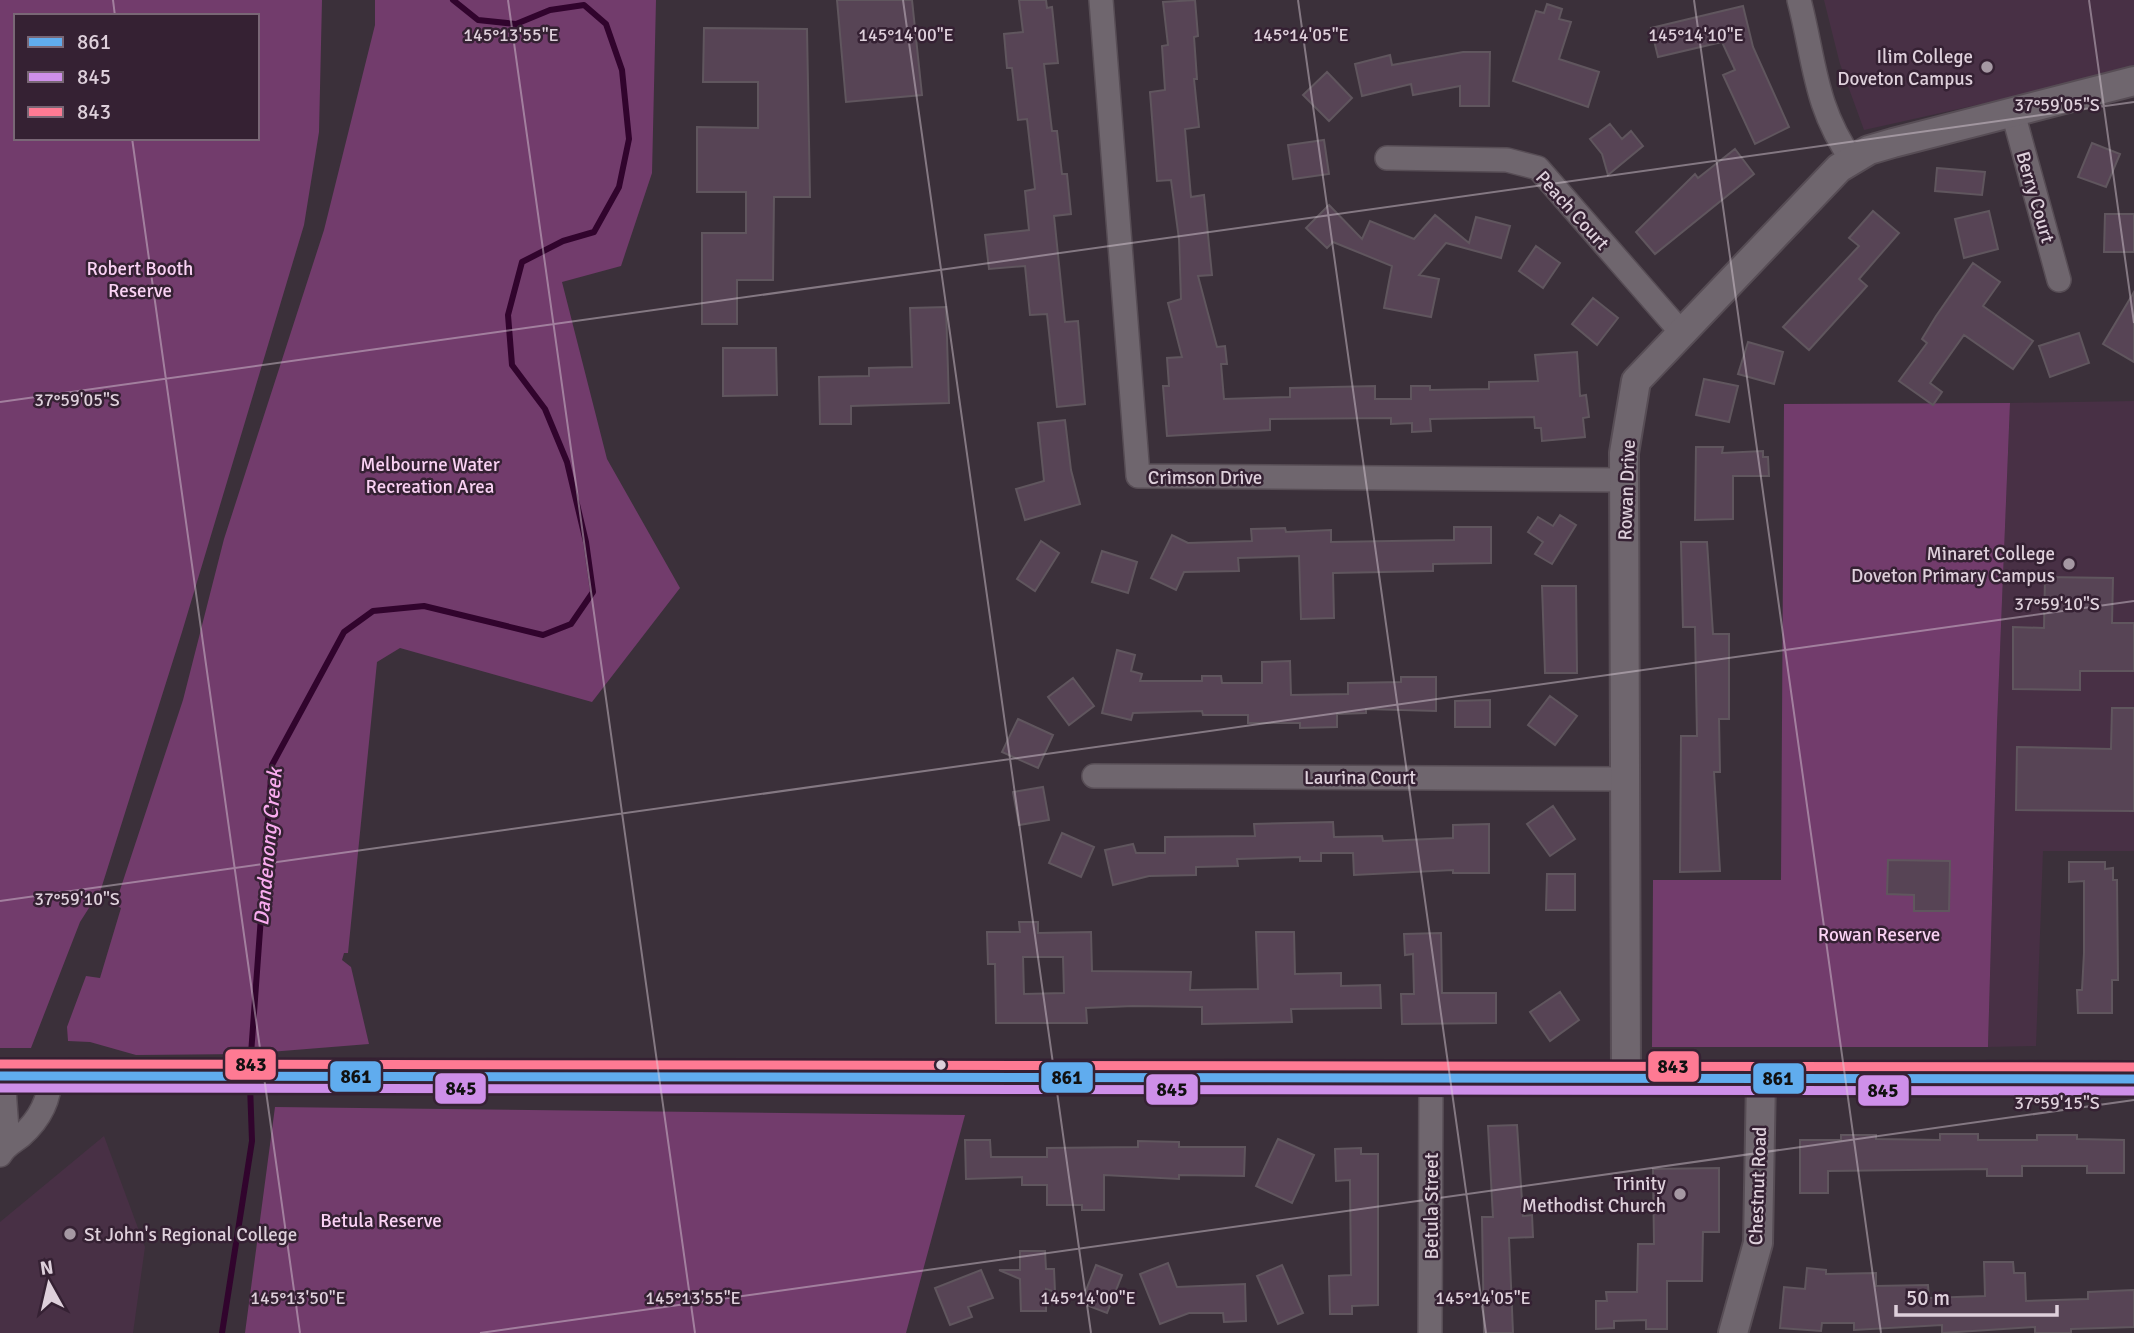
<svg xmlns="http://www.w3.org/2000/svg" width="2134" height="1333" font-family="Signika,sans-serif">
	<rect width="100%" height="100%" fill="#3b303a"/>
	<path fill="#483045" d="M1824,0H2134V70L1864,130L1840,64Z
		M2134,401V851H2043L2036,1046L1988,1047L1997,725L2010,403Z
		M104,1136L145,1247L133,1333H0V1222Z"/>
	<path fill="#723c6c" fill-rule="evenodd" d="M0,0H322L319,132L304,225L182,632L101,889L80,922L31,1048H0ZM16,16H257V138H16Z
		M375,0H656L652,173L621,266L562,282L607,459L680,588L592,702L400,648L377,662L348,953H344L342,960L351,967L369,1044L246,1054L136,1055L90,1042L68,1041L67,1027L86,976L100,978L121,908L115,905L183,700L224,539L324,230L375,25Z
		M2010,403L1997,725L1988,1047H1652L1653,880H1781L1784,404Z
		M275,1107L965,1115L906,1333H245Z"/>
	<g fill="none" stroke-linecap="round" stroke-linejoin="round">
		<path stroke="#31042d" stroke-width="6" d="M250,1068L272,765L344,632L373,611L424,606L543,635L571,624L593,592L586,542L567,462L545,409L512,365L508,315L522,262L563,241L594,232L619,187L629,139L622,70L606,24L584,5L550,10L516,24L478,20L453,0
			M222,1333L252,1141L250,1085"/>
	</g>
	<path fill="#574455" stroke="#60565e" stroke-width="2" fill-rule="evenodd" d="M837,0H912L922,95L846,102Z
		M1019,0H1046L1047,8L1052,7L1058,63L1044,64L1052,131H1057L1062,174H1067L1071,214L1054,216L1065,322L1078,321L1085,404L1057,407L1047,314L1030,315L1025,266L989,269L985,235L1029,230L1025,191L1035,189L1027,119L1018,120L1012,68H1007L1004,34L1023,32Z
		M1195,0L1198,36L1194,37L1197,79H1194L1199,127L1185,129L1191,197L1204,195L1212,275L1198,276L1217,347L1225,346L1227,364H1221L1224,399L1290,397V388L1375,386V399H1411V386H1430V390L1489,389V382L1538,381L1535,355L1577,352L1580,396L1586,395L1589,417L1583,418L1585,437L1542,441L1541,428H1535L1534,417L1430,419L1431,431L1412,432V423L1391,424V418L1270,419V430L1167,436L1163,386H1169L1167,358L1182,357L1168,303L1181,299L1179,239L1171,180L1157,181L1150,92L1165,90L1162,46L1168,45L1163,2Z
		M1547,4L1562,9L1559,19L1571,22L1559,59L1599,72L1588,107L1513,81L1536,11L1544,13Z
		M1743,6L1753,47L1789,127L1755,144L1723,75L1735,70L1722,42L1658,57L1651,28Z
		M704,28L807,29L810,197H774L773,280H737V324H702V233H746V192H697V127L758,128V82H703Z
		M1463,52H1490L1489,106H1460V86L1413,95L1411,84L1362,96L1355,64L1390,55L1392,65Z
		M1327,72L1352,98L1329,121L1303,95Z
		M1610,124L1622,139L1631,131L1643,146L1608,175L1602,154L1590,139Z
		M1324,140L1329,174L1293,179L1288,145Z
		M2092,143L2120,154L2106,187L2078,177Z
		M1735,149L1754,174L1655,254L1636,232L1695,174L1698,178Z
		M1937,168L1985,172L1982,195L1935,191Z
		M1329,205L1362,239L1370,221L1414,239L1435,215L1469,243L1476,217L1510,226L1501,258L1446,243L1419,275L1439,279L1431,317L1384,308L1392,266L1333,242L1327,248L1306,228Z
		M1873,211L1899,233L1859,279L1867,286L1809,350L1783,327L1859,246L1849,238Z
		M1989,211L1998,249L1964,258L1955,219Z
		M2105,214H2134V252H2104Z
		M1536,246L1560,263L1543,288L1519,271Z
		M1973,263L2000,282L1983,306L2033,341L2013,369L1964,335L1930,383L1942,392L1933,405L1899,381L1927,343L1922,339L1936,316Z
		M2134,292V362L2103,344Z
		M1593,298L1618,318L1597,345L1572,324Z
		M946,307L949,403L851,406V424H820L819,377L869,376V368L912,367L910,308Z
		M2079,333L2089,363L2050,377L2039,346Z
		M1748,342L1783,352L1774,384L1738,374Z
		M723,348H776L777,395L723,396Z
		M1704,379L1738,386L1729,422L1696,415Z
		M1065,420L1071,470L1080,504L1025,520L1016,489L1044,481L1038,423Z
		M1696,447H1723L1722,453L1763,451V457H1768L1769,476H1733V519L1695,520Z
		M1560,515L1576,525L1552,564L1535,554L1543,542L1528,532L1538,517L1553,526Z
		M1454,527H1491V563L1433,564V571L1333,573L1334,618L1301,619L1299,556L1238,558L1239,571L1184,572L1176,590L1151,578L1172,535L1188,543L1252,541L1251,529L1285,528L1286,532L1331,530V542L1454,540Z
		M1041,541L1059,553L1035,591L1017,579Z
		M1681,542H1707L1713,634H1729V719H1719L1720,772H1714L1720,871L1680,872L1681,736H1697L1695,627H1683Z
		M1102,551L1137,562L1128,593L1092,582Z
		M2045,577L2113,578L2112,623H2134V671H2080V690L2013,689V627L2044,628Z
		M1542,586H1576L1577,673H1545Z
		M1117,650L1135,655L1131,671L1142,674L1140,681H1202V676H1221L1222,683H1262V662L1290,661L1291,695L1348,694V683L1401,682V677H1436V711L1366,709V713L1337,714V727L1300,728V723H1248V715H1203L1202,711L1133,713L1131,720L1102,713Z
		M1073,678L1094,706L1069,725L1048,697Z
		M1550,696L1577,716L1555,745L1528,725Z
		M1490,700V727H1455V701Z
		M2112,708H2134V811L2016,810L2017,747L2111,749Z
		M1018,719L1053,735L1038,768L1002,752Z
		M1043,787L1049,820L1019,825L1013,792Z
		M1553,806L1575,839L1550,856L1527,824Z
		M1333,822L1334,837L1382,836L1383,841L1453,838V825L1489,824V873H1453V870L1354,875L1353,853H1321V861H1300V857L1237,859L1238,866L1196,867V875L1149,876L1113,885L1105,850L1133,844L1136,853H1165V837L1255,836L1254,824Z
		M1062,833L1094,847L1081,877L1049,863Z
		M1888,860L1950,861L1949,911H1914V895L1887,894Z
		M2069,862H2105V869L2113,868V880H2117L2118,980H2112V1013H2078L2077,990H2082L2084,953V881L2069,882Z
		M1547,874H1575V910H1546Z
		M1019,922H1038V933L1091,932L1092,971L1191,972L1190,990L1258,989L1256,932H1294L1295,974L1341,973V986L1380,985L1381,1008L1291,1009L1292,1022L1202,1024V1007L1133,1006L1086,1008L1087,1023H996L995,964H988L987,932H1020ZM1023,957H1063L1064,993L1024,994Z
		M1441,933L1442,993H1496V1023L1402,1024L1401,994H1414L1413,954L1405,955L1404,934Z
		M1560,992L1579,1020L1550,1041L1530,1012Z
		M1517,1125L1523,1216L1532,1215L1533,1237L1509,1238L1513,1333H1484L1482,1217H1493L1488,1126Z
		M1940,1134H1978V1140H2037V1135H2077V1139L2124,1140V1173H2087V1166H2022V1176H1987V1169L1828,1171V1193H1800V1140H1841V1135H1876V1139L1940,1140Z
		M1278,1139L1314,1155L1292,1203L1256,1186Z
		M965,1140H990L991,1157H1047V1148L1138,1147V1141L1179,1142V1147H1245L1244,1176L1179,1175V1179L1104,1175V1210H1082V1205H1047V1185H1022V1177L966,1179Z
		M1361,1148V1154H1378V1305L1352,1306V1314H1330L1329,1276L1351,1275L1350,1180L1336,1181L1335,1149Z
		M1719,1168V1232H1703L1702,1281H1667V1329H1646V1320L1614,1321V1328L1596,1329V1301H1607L1606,1292H1637L1638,1244H1654L1653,1169Z
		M1020,1251H1045L1046,1269H1054L1055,1292L1046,1289V1311H1021L1020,1279L999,1270H1020Z
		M1984,1262H2013L2014,1273H2025L2026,1301L2088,1299V1292L2134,1290V1327L2071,1329V1333H2035V1327L1942,1333V1325L1854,1330V1323H1822L1821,1331L1780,1328L1784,1287L1805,1289L1807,1268L1826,1270V1274L1876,1273V1286L1928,1285L1929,1298L1985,1296Z
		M1168,1263L1177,1287L1245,1284L1246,1321L1224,1322L1223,1313H1189L1160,1324L1140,1274Z
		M1096,1265L1122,1275L1107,1313L1081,1303Z
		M1282,1265L1303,1313L1278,1324L1257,1276Z
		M981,1270L993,1298L968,1307L972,1317L950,1325L935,1288Z"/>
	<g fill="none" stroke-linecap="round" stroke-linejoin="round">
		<defs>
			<path id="minor" d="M1101,0L1138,476L1624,480
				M1799,0C1815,61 1814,106 1852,160
				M2013,113L2059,280
				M1387,158L1507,160L1538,168L1681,332
				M1094,776L1627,779
				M3,1076L8,1143
				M0,1155C6,1145 12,1143 21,1136C39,1120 50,1100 50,1076
				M1430,1333L1431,1078"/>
			<path id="tertiary" d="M1626,1077L1624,453L1636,381L1839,168L1869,150L1893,143L2134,81
				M1733,1333L1758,1243L1761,1078"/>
			<path id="secondary" d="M0,1076L2134,1079"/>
		</defs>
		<use href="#minor" stroke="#574d55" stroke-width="26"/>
		<use href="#tertiary" stroke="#574d55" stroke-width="32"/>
		<use href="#secondary" stroke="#574d55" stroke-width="35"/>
		<use href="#minor" stroke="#6f666e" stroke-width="23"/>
		<use href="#tertiary" stroke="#6f666e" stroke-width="28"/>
		<use href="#secondary" stroke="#776c76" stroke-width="32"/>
		<defs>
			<path id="bus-1" d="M0,1076L2134,1079"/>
			<path id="bus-2" d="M0,1088L2134,1091"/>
			<path id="bus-3" d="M0,1064L2134,1067"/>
		</defs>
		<use href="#bus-1" stroke="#352133" stroke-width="14"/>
		<use href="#bus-2" stroke="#352133" stroke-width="14"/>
		<use href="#bus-3" stroke="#352133" stroke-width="14"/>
		<use href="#bus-1" stroke="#60acee" stroke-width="9"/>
		<use href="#bus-2" stroke="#ce8fe9" stroke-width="9"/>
		<use href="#bus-3" stroke="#fe7a93" stroke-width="9"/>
	</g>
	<path fill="none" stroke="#ded0db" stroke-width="2" stroke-opacity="0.45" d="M113,0L115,16M508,0L695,1333M903,0L1091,1333M1298,0L1486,1333M1694,0L1881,1333M2089,0L2134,323M132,138L300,1333M0,402L2134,102M0,901L2134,601M480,1333L2134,1100"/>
	<g fill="#a598a3" stroke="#352133" stroke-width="2.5">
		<circle cx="1987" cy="67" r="7"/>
		<circle cx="2069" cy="564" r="7"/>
		<circle cx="1680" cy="1194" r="7"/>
		<circle cx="70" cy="1234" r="7"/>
	</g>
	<circle fill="#ded0db" stroke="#352133" stroke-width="2.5" cx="941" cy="1065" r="6"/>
	<g text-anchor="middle" stroke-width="5" stroke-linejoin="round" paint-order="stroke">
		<g font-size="19" fill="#ded0db" stroke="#352133" text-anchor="end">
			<text x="1973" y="63">Ilim College<tspan x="1973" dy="22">Doveton Campus</tspan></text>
			<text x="2055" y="560">Minaret College<tspan x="2055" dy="22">Doveton Primary Campus</tspan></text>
			<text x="1666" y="1190">Trinity<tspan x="1666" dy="22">Methodist Church</tspan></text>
			<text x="84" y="1241" text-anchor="start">St John's Regional College</text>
		</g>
		<g font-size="19" fill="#ded0db" stroke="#352133">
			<text transform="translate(2036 197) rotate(74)" y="7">Berry Court</text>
			<text transform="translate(1573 210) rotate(48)" y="7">Peach Court</text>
			<text x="1205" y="484">Crimson Drive</text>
			<text transform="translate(1626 490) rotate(-88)" y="7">Rowan Drive</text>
			<text x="1360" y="784">Laurina Court</text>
			<text transform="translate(1757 1186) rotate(-88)" y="7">Chestnut Road</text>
			<text transform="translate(1431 1206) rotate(-90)" y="7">Betula Street</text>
		</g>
		<g font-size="19" fill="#fad2f4" stroke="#352133">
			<text x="140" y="275">Robert Booth<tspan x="140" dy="22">Reserve</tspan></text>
			<text x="430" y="471">Melbourne Water<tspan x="430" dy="22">Recreation Area</tspan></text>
			<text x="1879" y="941">Rowan Reserve</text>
			<text x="381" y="1227">Betula Reserve</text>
		</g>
		<g font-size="21" font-style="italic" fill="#faacf0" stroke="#352133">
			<text transform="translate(268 847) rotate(-85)" y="7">Dandenong Creek</text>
		</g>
	</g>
	<g font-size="18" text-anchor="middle" fill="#ded0db" stroke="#352133" stroke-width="5" stroke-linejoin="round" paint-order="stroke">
		<text x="511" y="41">145°13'55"E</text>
		<text x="906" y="41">145°14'00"E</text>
		<text x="1301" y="41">145°14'05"E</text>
		<text x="1696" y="41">145°14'10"E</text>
		<text x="2057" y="111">37°59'05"S</text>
		<text x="77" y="406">37°59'05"S</text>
		<text x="2057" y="610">37°59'10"S</text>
		<text x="77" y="905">37°59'10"S</text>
		<text x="2057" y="1109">37°59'15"S</text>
		<text x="298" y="1304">145°13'50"E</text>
		<text x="693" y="1304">145°13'55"E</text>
		<text x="1088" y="1304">145°14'00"E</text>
		<text x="1483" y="1304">145°14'05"E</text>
	</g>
	<g stroke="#352133" stroke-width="2.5">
		<rect x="224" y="1048" width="53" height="33" rx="7" fill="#fe7a93"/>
		<rect x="1647" y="1050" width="53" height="33" rx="7" fill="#fe7a93"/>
		<rect x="329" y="1060" width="53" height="33" rx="7" fill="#60acee"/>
		<rect x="1040" y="1061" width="54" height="33" rx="7" fill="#60acee"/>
		<rect x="1752" y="1062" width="53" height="33" rx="7" fill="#60acee"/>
		<rect x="434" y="1072" width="53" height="33" rx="7" fill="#ce8fe9"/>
		<rect x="1145" y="1073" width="54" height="33" rx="7" fill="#ce8fe9"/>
		<rect x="1857" y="1074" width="53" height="33" rx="7" fill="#ce8fe9"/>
	</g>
	<g font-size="19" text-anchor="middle" font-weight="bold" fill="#111">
		<text x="251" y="1071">843</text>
		<text x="1673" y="1073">843</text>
		<text x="356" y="1083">861</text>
		<text x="1067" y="1084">861</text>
		<text x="1778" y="1085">861</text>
		<text x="461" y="1095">845</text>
		<text x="1172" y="1096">845</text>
		<text x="1883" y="1097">845</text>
	</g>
	<rect x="14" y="14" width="245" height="126" fill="#352133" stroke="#796776" stroke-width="2"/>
	<rect x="28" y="37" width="35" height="10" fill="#60acee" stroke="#796776" stroke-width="2"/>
	<text x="77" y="49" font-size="21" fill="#ded0db">861</text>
	<rect x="28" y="72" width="35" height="10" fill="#ce8fe9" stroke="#796776" stroke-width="2"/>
	<text x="77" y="84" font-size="21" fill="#ded0db">845</text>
	<rect x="28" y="107" width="35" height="10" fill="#fe7a93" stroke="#796776" stroke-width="2"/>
	<text x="77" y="119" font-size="21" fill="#ded0db">843</text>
	<g transform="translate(49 1284) rotate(352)" stroke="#352133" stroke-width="5" paint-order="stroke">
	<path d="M0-5L12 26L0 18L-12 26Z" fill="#ded0db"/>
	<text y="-10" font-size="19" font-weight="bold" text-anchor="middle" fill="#ded0db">N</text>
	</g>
	<path d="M1896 1305v10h161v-10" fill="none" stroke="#ded0db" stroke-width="3.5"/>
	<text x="1906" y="1305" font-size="21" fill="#ded0db" stroke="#352133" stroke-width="5" paint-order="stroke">50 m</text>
</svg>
